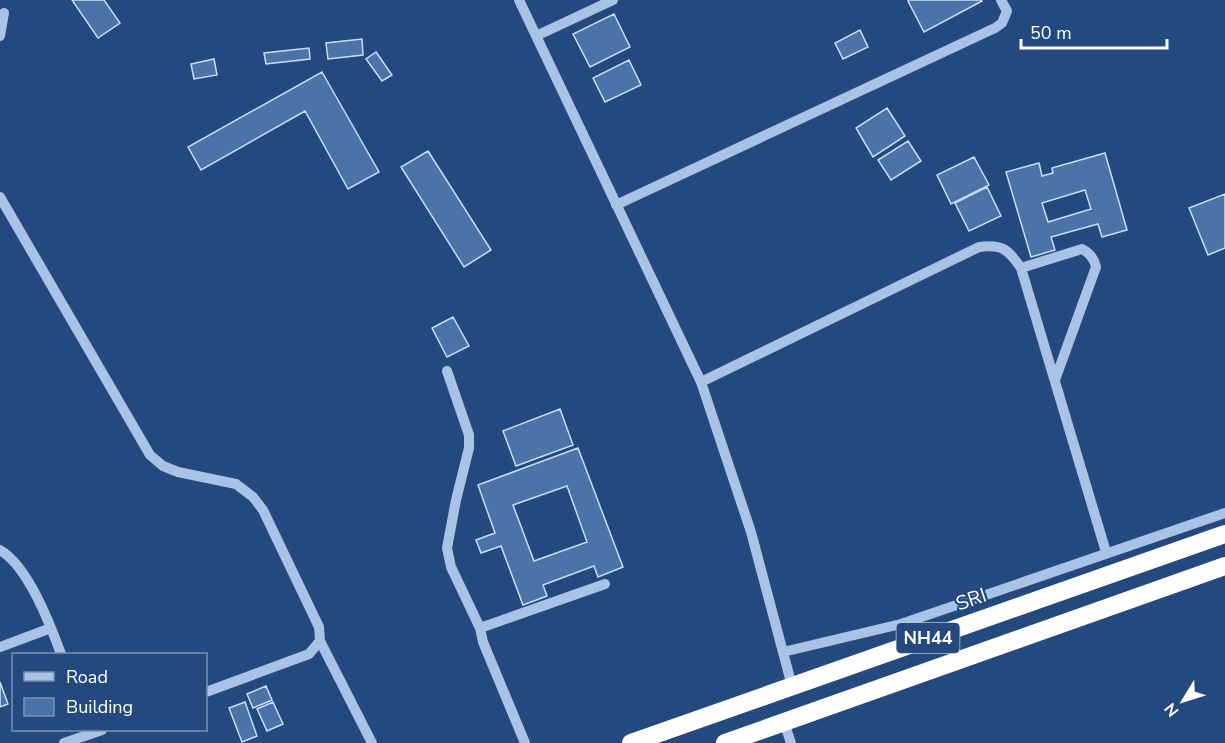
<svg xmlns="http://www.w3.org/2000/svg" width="1225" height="743" font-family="'Nunito Sans',sans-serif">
	<rect width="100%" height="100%" fill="#23497e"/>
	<path fill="#4b73a7" stroke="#cbddf5" stroke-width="1.5" fill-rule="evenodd" d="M72,0H104L120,23L98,38Z
		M910,0H981L982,1L924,32L908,1Z
		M614,14L630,47L590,67L573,34Z
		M860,30L868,47L843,59L835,43Z
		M362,39L363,55L328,59L326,43Z
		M309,48L310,59L266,64L264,53Z
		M376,52L392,75L382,81L366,59Z
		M214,59L217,75L194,79L191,64Z
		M629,60L641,85L605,102L593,78Z
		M322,72L379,172L348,189L305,111L201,170L188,147Z
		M887,108L905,136L873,157L856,128Z
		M908,141L921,161L891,180L878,160Z
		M428,151L491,250L464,267L401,167Z
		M1105,153L1127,230L1102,237L1098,224L1051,237L1055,250L1031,257L1006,172L1039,163L1042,176L1053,173L1052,168Z
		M974,157L989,185L951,204L937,175Z
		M987,187L1001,216L969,231L955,203Z
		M1085,190L1091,209L1048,222L1042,203Z
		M1225,194V248L1208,255L1189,208Z
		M453,317L469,346L447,357L432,328Z
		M560,409L573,445L516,466L503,431Z
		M578,448L623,567L598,577L594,566L543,585L547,596L523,605L501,546L481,553L476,540L495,533L478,485ZM567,486L587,542L534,561L513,505Z
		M0,682L8,704L0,707Z
		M266,686L272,700L253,708L247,694Z
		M245,702L257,736L242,742L229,708Z
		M273,702L283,724L267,731L257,709Z"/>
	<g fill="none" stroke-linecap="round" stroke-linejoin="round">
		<path stroke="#a8c3e6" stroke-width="10" d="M519,0L701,382L751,532L792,686
			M0,36L4,13
			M536,36L613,0
			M0,197L150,455L163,466L178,472L236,484L253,497L263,510L319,627L320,641L309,654L206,692
			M616,205L995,28L1002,23L1007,11L1001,0
			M1021,268L1082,249C1090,253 1094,258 1096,267L1055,380
			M447,371L469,435V448L456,500L447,548L451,567L480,628
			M701,382L979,247C1002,244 1008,249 1021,268L1106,552
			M0,550C28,566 50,624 61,654
			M320,641L372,743
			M0,647L51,628
			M783,652L901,624L1225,513
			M784,722L791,743
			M64,743L102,730
			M525,743L483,642L480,628L605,584"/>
		<path stroke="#fff" stroke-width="18" d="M631,743L1225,534
			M725,743L1225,566"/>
	</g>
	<g text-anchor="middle" stroke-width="4.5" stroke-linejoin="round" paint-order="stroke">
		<rect fill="#23497e" stroke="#bdc8d8" stroke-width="1.5" x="896.5" y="623" width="63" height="30" rx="4.5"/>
		<g font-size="18" font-weight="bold" fill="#fff">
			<text x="928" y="644">NH44</text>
		</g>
		<g font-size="20" fill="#fff" stroke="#23497e">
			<text transform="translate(971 599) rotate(-19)" y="7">SRI</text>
		</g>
	</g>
	<rect x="12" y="653" width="195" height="78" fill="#23497e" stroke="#7b92b2" stroke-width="1.5"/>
	<rect x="24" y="672" width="30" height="9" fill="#a8c3e6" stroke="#7b92b2" stroke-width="1.5"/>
	<text x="66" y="683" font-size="18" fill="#ffffff">Road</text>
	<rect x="24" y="698" width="30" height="18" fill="#4b73a7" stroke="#7b92b2" stroke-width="1.5"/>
	<text x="66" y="713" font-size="18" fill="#ffffff">Building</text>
	<g transform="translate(1183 701) rotate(232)" stroke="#23497e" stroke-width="4.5" paint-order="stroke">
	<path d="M0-4.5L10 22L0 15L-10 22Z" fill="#ffffff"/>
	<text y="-9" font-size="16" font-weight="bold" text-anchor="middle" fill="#ffffff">N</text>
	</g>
	<path d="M1021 39v9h146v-9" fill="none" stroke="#ffffff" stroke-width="3"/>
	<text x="1030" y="39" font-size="18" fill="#ffffff" stroke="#23497e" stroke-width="4.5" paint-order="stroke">50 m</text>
</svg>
